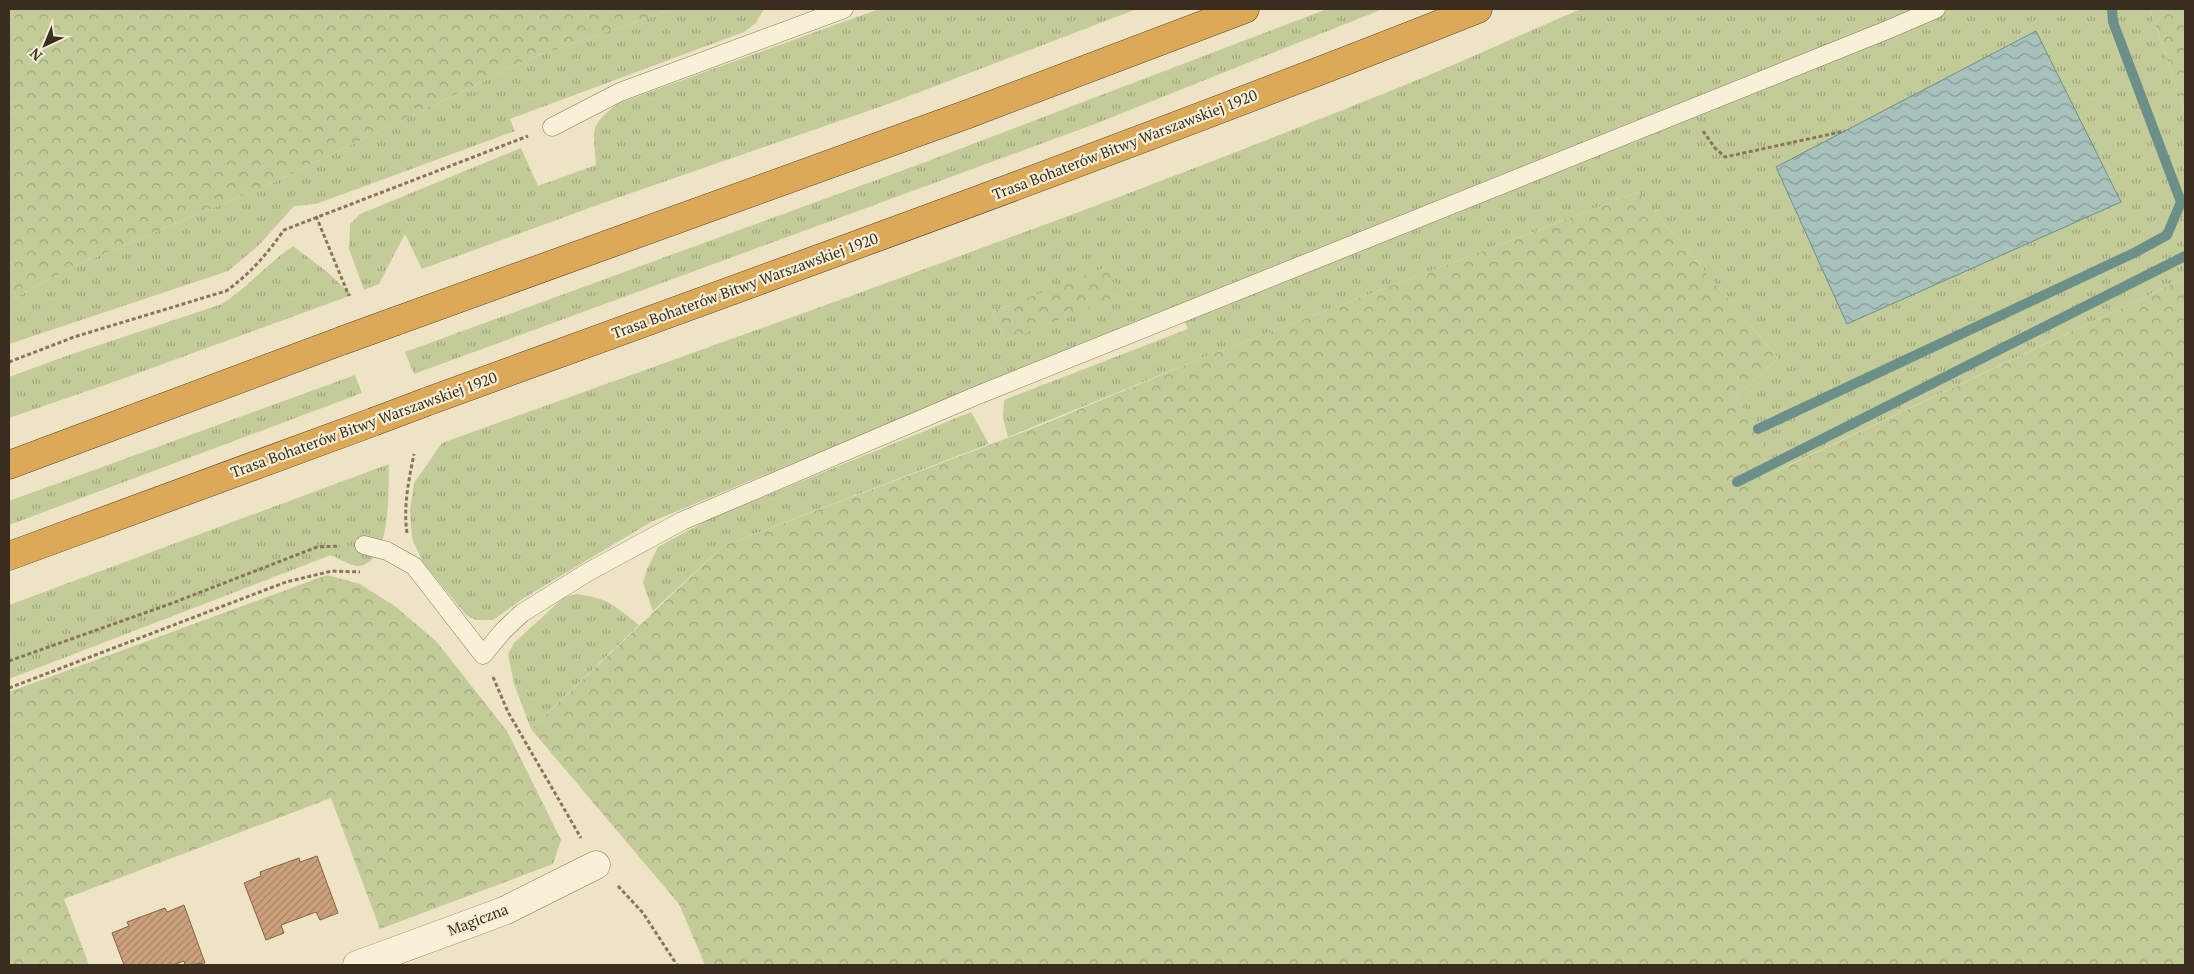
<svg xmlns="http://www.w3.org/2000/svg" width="2194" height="974" font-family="'PT Serif',serif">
	<defs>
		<pattern id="grass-tufts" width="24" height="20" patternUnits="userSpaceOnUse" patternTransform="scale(1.25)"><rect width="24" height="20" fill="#c3cc99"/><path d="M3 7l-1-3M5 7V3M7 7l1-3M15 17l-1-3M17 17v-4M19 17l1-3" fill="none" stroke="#9fa67c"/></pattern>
		<pattern id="forest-crowns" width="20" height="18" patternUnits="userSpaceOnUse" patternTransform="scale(1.25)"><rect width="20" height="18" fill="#c3cc99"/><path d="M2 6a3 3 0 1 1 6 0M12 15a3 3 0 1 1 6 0" fill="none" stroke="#9fa67c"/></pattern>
		<pattern id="water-waves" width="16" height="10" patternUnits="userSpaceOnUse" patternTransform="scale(1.25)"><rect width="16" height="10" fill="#a7c1bb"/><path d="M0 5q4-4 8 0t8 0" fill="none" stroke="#899d97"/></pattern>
		<pattern id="building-hatch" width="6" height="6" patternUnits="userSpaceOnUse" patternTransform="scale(1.25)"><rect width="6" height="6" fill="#cba17c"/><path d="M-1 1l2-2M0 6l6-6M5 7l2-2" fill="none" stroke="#a68465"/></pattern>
	</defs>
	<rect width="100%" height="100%" fill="#eee4c5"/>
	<path fill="url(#grass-tufts)" fill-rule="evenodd" d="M673,9H764L756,23L744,32L510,119L515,131L316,204L294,206L258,246L228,271L9,344V301L72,267L272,183L531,58Z
		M879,9H1137L891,103L614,199L422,269L405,234L379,284L364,290L349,249L350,224L360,214L521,148L538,186L596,165C594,129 587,127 619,103Z
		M1327,9H1383L1095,124L414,374L405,352L920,164Z
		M1581,9H2150L2185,112V278L1776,471L1737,396L1778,358L1638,192L1202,358L1008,437L1003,418L1004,400L1188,329L1178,306L1019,369L651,522L524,598L493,620H476L466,615L422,561L412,538L410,510L414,483L442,443C761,328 1081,216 1395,89C1458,64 1519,35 1581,9ZM1106,268L1118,296L1005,341L992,312Z
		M293,246L326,271L352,295L122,379L9,418V377L66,356L222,304C248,287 268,263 293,246Z
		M355,375L362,393L9,525V501Z
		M971,412L989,444L723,546L653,611L643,583L647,569L658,547L711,518Z
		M389,464C388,487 393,567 356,566C349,565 338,558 331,555L9,679V605Z
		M576,594C608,598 614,605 639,625L531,729L514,684L508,654L514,643L564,597Z"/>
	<path fill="url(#forest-crowns)" d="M9,9H673L531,58L272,183L72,267L9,301Z
		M2150,9H2185V112Z
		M1638,192L1778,358L1737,396L1777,471L2185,278V965H705L679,904L531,729L723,546L1044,424L1202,358Z
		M1106,267L1119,296L1005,341L992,312Z
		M327,575L360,584L396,607L436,641L507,731L561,840L553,864L380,929L331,798L64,899L89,965H9V692Z"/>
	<path fill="url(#water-waves)" stroke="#6d8f89" d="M2036,31L2121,202L1847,324L1776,167Z"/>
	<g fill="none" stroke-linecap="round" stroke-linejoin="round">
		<path stroke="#6d8f89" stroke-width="10" d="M1758,429L2136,252L2167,235L2181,202L2113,22L2112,9
			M1737,482L2185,256"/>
	</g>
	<path fill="url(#building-hatch)" stroke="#876141" d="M317,856L338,913L320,920L316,912L281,925L284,933L266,940L244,883L261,876L260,872L299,858L300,862Z
		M184,905L205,963L185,965L184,961L173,965H124L112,933L129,926L127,922L165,908L167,912Z"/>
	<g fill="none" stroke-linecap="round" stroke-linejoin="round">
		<defs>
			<path id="service" d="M552,127L620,92L844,9
				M364,545L387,551L414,566L483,655L503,631L522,613L588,572L682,521L978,395L1887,30L1936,9"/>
			<path id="minor" d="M357,965L504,911L596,865"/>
			<path id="motorway" d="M396,321L968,114L1245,9
				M426,402C777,274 1130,147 1478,9
				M9,465L341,341
				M9,556L373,422"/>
		</defs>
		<use href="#service" stroke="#88765b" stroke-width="19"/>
		<use href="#minor" stroke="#88765b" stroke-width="29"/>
		<use href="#motorway" stroke="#56442f" stroke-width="29"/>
		<path stroke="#88765b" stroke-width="3" stroke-dasharray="4 2.5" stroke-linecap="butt" d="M1703,131L1715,148L1725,157L1845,131
			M316,216L349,296
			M9,362L74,337L226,291C250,274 267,254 284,230L528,136
			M407,533C403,507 409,479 414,454
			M9,661L170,604L317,547L340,546
			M493,677L508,712L581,838
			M9,688L286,582L332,571L360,572
			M618,886L643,913L677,965"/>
		<use href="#service" stroke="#f8f1d8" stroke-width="18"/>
		<use href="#minor" stroke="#f8f1d8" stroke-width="28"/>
		<use href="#motorway" stroke="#dba958" stroke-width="28"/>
		<defs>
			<path id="motorway-bridge" d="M341,341L396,321
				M373,422L426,402"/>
		</defs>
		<use href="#motorway-bridge" stroke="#56442f" stroke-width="29" stroke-linecap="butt"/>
		<use href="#motorway-bridge" stroke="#dba958" stroke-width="28"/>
	</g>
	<g text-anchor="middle" stroke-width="4.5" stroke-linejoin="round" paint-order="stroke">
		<g font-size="15" fill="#392d1f" stroke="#f5eed5">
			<text transform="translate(1125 145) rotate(-21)" y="5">Trasa Bohaterów Bitwy Warszawskiej 1920</text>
			<text transform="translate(745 286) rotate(-20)" y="5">Trasa Bohaterów Bitwy Warszawskiej 1920</text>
			<text transform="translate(364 425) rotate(-20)" y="5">Trasa Bohaterów Bitwy Warszawskiej 1920</text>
			<text transform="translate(478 920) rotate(-21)" y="5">Magiczna</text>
		</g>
	</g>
	<rect width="2194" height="974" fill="none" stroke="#392d1f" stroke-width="20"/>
	<g transform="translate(45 45) rotate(224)" stroke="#f5eed5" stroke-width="4" paint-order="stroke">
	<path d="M0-4L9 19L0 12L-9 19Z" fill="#392d1f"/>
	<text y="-8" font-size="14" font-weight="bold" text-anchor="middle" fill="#392d1f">N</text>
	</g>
</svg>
